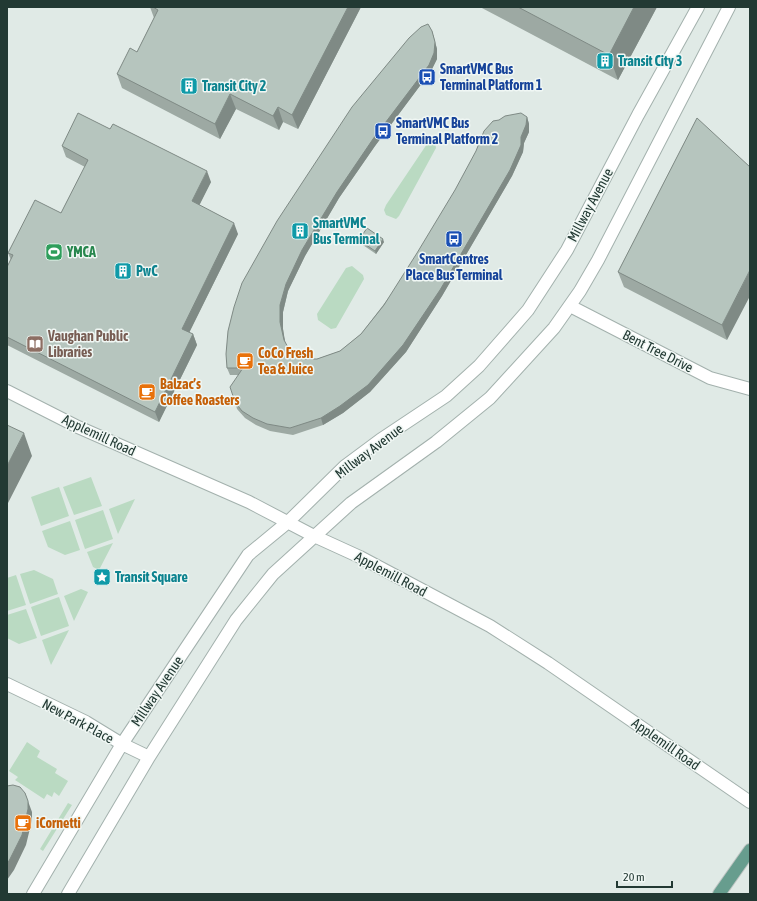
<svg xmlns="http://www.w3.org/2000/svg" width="757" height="901" font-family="'Asap Condensed',sans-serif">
	<rect width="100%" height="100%" fill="#e0eae6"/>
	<path fill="#badac2" d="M429,141L435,142L436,148L399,216L396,219L386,215L384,210L386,205Z
		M352,266L363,275L364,279L336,328L331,329L318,320L317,314L346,268Z
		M91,477L102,506L74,515L63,487Z
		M59,487L69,516L41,526L31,497Z
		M135,499L118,534L109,509Z
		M103,510L113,539L85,549L75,520Z
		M70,521L80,550L65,555L48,547L42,531Z
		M113,543L99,570L93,567L87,552Z
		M34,570L53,579L58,594L30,604L20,574Z
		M16,575L26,605L7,611V578Z
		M81,589L88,592L74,621L64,596Z
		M59,597L69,626L41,636L31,607Z
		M26,609L37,638L19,644L7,638V615Z
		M69,630L51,665L42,640Z
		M27,742L40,751L37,757L57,769L55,773L68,781L59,796L54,792L52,797L47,794L44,799L15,780L18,777L9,771Z
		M68,803L72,805L43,851L40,849Z"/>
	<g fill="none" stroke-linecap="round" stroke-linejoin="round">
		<defs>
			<path id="minor" d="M570,306L710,378L750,389
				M7,391L78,427L249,502L314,536L360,557L490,626L548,663L750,802
				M7,684L86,722L122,744L149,757
				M33,894L122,744L248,555L288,522L345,466L380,440L446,396L479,366L528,310L567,250L638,115L698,7
				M68,894L149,757L236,620L273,574L351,503L436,442L490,398L554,328L580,291L598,260L729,7"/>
			<path id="major" d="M719,894L750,850"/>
		</defs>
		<use href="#minor" stroke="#a3b1ad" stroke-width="14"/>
		<use href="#major" stroke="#bdc4c2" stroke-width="14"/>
		<use href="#minor" stroke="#fff" stroke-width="12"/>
		<use href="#major" stroke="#679d8e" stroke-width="12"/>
	</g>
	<path fill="#9da9a3" d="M150,7H361L298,129L283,122L279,130L236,109L220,139L122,88L117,74L137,52L154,18Z
		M480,7H657L618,80Z
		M432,31L437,49V59L431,71L375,146L339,198L305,256L288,291L283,312V329L285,343L290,351L305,359H317L340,351L361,334L527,117L529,124V132L524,143L523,152L512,176L442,296L406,352L370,392L343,413L323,425L293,435L270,431L256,425L245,418L237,409L235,402L238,375H230L227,368Z
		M697,118L727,340L624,287L618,272Z
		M62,146L211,182L199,205L238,234L189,333L193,334L197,345L159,422L7,345V267L11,260L8,253L61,213L85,167L66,157Z
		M359,240L384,242L376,254L360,243Z"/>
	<path fill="#7f8a85" d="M348,7H361L298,129L292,115Z
		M634,7H657L618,80L609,55Z
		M432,31L437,49V59L431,71L375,146L339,198L305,256L288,291L283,312V329L286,347L284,340L280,322V305L286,284L302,250Z
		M230,94L236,109L220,139L215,124Z
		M278,107L283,122L279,130L273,116Z
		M527,117L529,124V132L524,143L523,152L512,176L442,296L406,352L370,392L343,413L323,425L321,418L521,137Z
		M207,171L211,182L196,212L192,201Z
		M234,223L238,234L186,339L182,329Z
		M383,239L384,242L376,254L375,251Z
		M750,270V296L727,340L722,325Z
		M193,334L197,345L159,422L155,412Z
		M24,433L32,456L7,505V466Z
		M25,793L32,812V820L26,845L14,870L7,880V864Z"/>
	<path fill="#b6c5be" stroke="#7f8a85" d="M153,7H348L292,115L278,107L273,116L230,94L215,124L117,74L130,48L137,52L158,10Z
		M518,7H634L609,55Z
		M428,24L432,31L435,42L434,53L429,65L373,139L337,192L302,250L286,284L280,305V322L284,340L290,351L305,359H317L340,351L361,334L384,305L417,253L455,190L476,151L484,131L493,121L499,120L505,116L521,113L527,117L526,125L521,137V145L510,170L440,290L403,345L368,385L340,406L321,418L290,428L267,424L253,418L242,411L235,402L230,387L243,368H227L226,354L228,331L234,307L242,283L277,221L352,107L409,38L421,27Z
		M78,113L110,129L113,124L207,171L192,201L234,223L182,329L193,334L155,412L7,337V267L13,255L8,253L35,200L61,213L88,160L62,146Z
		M697,118L750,167V270L722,325L618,272Z
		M367,228L383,239L375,251L359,240Z
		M7,425L24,433L7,466Z
		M13,785L20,787L25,793L28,801V809L22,835L10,859L7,864V786Z"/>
	<defs>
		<symbol id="building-square" viewBox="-11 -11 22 22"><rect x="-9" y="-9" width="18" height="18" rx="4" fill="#0f9aa8" stroke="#f0f7f4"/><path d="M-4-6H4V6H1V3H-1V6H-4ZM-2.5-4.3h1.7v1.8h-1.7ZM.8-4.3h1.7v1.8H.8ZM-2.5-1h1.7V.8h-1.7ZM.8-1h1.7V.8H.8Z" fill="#fff"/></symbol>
		<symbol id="bus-square" viewBox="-11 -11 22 22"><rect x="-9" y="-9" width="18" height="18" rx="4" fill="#1a4fb4" stroke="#f0f7f4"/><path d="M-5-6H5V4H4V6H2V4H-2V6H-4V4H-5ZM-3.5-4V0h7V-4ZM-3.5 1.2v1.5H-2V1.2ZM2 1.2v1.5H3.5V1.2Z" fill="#fff"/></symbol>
		<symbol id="stadium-square" viewBox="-11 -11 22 22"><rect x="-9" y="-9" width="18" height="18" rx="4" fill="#2e9e5b" stroke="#f0f7f4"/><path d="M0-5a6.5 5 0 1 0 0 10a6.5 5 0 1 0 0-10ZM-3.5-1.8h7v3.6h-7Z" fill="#fff"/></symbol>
		<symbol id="library-square" viewBox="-11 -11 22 22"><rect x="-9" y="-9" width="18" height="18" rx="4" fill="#8d6e63" stroke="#f0f7f4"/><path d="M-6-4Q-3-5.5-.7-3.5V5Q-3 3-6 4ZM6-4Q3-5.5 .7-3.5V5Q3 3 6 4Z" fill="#fff"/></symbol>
		<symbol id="cafe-square" viewBox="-11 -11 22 22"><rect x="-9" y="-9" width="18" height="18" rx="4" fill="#e8710a" stroke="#f0f7f4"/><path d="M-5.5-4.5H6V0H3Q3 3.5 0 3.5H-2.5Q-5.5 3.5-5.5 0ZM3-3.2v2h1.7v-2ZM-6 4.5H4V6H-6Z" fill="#fff"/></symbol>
		<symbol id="sight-square" viewBox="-11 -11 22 22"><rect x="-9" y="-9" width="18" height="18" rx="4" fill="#0f9aa8" stroke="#f0f7f4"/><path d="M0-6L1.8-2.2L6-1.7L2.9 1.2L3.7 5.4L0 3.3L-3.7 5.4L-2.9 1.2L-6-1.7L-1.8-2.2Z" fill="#fff"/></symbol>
	</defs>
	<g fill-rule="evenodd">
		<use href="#building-square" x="595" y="51" width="20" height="20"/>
		<use href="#bus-square" x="417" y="67" width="20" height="20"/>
		<use href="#building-square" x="179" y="76" width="20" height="20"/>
		<use href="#bus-square" x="373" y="121" width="20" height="20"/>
		<use href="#building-square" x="290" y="221" width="20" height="20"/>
		<use href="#bus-square" x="444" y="229" width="20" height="20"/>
		<use href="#stadium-square" x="44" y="242" width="20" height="20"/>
		<use href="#building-square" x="113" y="261" width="20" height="20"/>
		<use href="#library-square" x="25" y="334" width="20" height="20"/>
		<use href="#cafe-square" x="235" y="351" width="20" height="20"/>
		<use href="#cafe-square" x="137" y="382" width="20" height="20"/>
		<use href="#sight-square" x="92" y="567" width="20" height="20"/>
		<use href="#cafe-square" x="13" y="813" width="20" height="20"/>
	</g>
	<g text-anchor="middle" stroke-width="3" stroke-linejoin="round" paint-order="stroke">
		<g font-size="14" font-weight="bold" fill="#0d838f" stroke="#f0f7f4" text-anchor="start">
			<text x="618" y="66">Transit City 3</text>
			<text x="202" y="91">Transit City 2</text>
			<text x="313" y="228">SmartVMC<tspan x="313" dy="16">Bus Terminal</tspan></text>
			<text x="136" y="276">PwC</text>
			<text x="115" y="582">Transit Square</text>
		</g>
		<g font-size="14" font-weight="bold" fill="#164399" stroke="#f0f7f4" text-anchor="start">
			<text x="440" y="74">SmartVMC Bus<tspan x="440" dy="16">Terminal Platform 1</tspan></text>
			<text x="396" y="128">SmartVMC Bus<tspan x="396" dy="16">Terminal Platform 2</tspan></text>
			<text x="454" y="264" text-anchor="middle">SmartCentres<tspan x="454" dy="16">Place Bus Terminal</tspan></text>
		</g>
		<g font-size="14" fill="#223933" stroke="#f0f7f4">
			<text transform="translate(590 205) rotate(-62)" y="5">Millway Avenue</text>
			<text transform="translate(658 351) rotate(27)" y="5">Bent Tree Drive</text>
			<text transform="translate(99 435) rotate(25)" y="5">Applemill Road</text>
			<text transform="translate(369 451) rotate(-37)" y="5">Millway Avenue</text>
			<text transform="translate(391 574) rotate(28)" y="5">Applemill Road</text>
			<text transform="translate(157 691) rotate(-56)" y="5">Millway Avenue</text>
			<text transform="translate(78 721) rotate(28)" y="5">New Park Place</text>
			<text transform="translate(666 744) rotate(35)" y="5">Applemill Road</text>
		</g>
		<g font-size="14" font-weight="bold" fill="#27864d" stroke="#f0f7f4" text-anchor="start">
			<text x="67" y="257">YMCA</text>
		</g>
		<g font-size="14" font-weight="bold" fill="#785e54" stroke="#f0f7f4" text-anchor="start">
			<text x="48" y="341">Vaughan Public<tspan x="48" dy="16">Libraries</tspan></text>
		</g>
		<g font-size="14" font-weight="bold" fill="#c56008" stroke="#f0f7f4" text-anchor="start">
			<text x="258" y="358">CoCo Fresh<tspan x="258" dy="16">Tea &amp; Juice</tspan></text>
			<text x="160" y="389">Balzac’s<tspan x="160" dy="16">Coffee Roasters</tspan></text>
			<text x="36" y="828">iCornetti</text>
		</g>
	</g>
	<rect width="757" height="901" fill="none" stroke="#223933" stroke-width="16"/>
	<path d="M617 881v6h55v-6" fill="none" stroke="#223933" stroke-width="2"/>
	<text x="623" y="881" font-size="12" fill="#223933" stroke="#f0f7f4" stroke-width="3" paint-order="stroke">20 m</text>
</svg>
